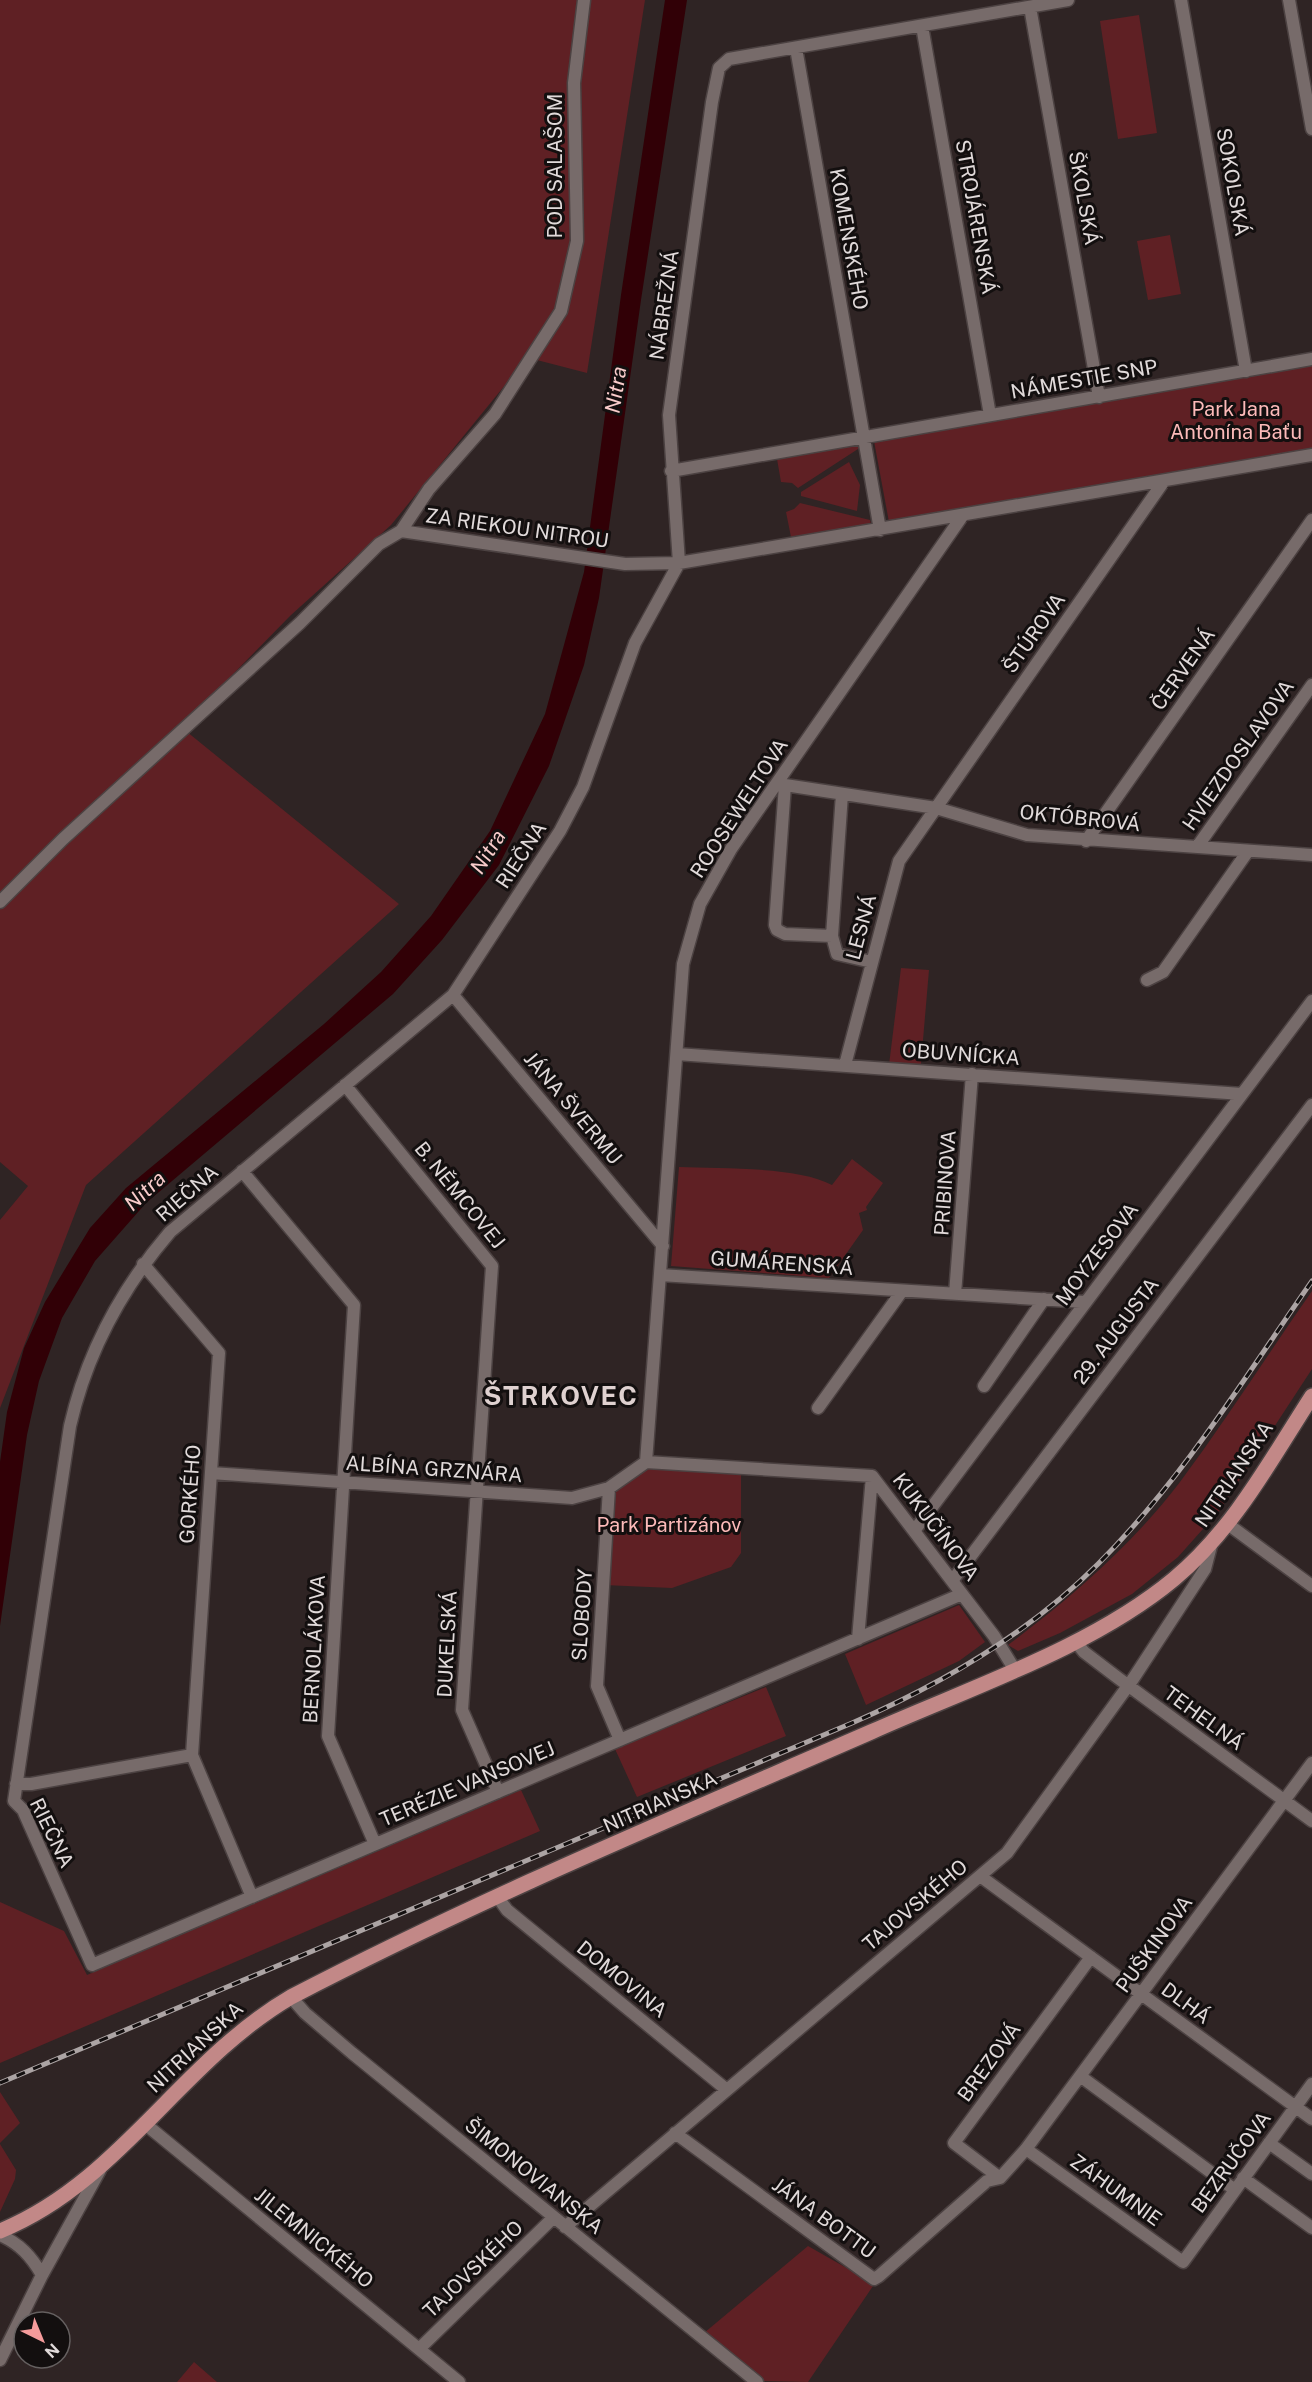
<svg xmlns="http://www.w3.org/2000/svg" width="1312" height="2382" font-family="'Public Sans',sans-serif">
	<rect width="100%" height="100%" fill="#2f2424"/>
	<path fill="#5f2024" d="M0,0H580L569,132L575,233L558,310L528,357L391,525L291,615L181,727L399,904L86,1185L0,1408V1220L28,1186L0,1162Z
		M590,0H645L587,373L533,359L564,317L581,244L583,220L581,83Z
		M1139,15L1157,133L1118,139L1100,21Z
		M1170,235L1181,294L1148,300L1137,241Z
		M1312,365V450L889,522L874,441Z
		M858,445V449L798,488L792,483L781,482L777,459Z
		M849,462L860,485L857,511L801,496V492Z
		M800,503L870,520L871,524L791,537L786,512L794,509Z
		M901,968L929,970L920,1075L888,1073Z
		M852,1159L883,1183L866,1207L867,1210L859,1213L863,1230L829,1278L671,1266L679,1167C720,1169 797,1166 832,1185Z
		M1312,1291V1369L1219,1511L1178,1557L1132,1594L1060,1633L1018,1651L1008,1645C1071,1598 1132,1545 1180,1482C1226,1420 1268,1354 1312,1291Z
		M646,1462L741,1468V1553L731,1567L672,1588L604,1585L609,1488Z
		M959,1605L985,1642L959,1661L866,1705L845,1654Z
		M766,1687L786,1736L637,1797L615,1749Z
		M521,1790L540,1831L0,2063V1902L64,1931L87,1975Z
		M0,2092L20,2123L0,2143Z
		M0,2144L16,2170L15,2179L0,2212Z
		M808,2246L873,2283V2286L808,2382L764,2381L704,2333Z
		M194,2362L217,2382H177Z"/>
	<path fill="#310006" d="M665,0H687L641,300L599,598L584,665L549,766L499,865L442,940L393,994L146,1203L95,1261L62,1318L39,1381L27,1435L0,1626V1462L7,1412L24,1348L45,1302L90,1228L126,1188L324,1024L381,972L431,916L490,831L545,714L584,572L621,295Z"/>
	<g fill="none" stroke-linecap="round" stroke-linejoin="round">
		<defs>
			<path id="minor" d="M1181,0L1246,371
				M1289,0L1312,129
				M1030,7L1099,397
				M922,26L990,415
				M796,48L880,530
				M671,471L1312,359
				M401,531L625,564L679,563L1312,455
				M679,563L635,643L583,787L560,831L453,995L170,1232C121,1289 87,1352 70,1426L14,1801L23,1810L92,1965L962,1594
				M679,563L669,415L712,102L719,68L729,59L1068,0
				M779,781L785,785L936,808L1027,835L1312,855
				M785,785L775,925L777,930L785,934L832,936
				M842,794L832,936L837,954L872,962
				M1086,841L1312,520
				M1197,847L1312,685
				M0,902L63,839L300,623L379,544L401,531L429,489L495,414L561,311L577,241L574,83L584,0
				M1147,980L1163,972L1248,851
				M453,995L663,1246
				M677,1054L1242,1094
				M845,1065L899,861L1164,481
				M345,1085L492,1266L462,1710L498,1792
				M242,1171L354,1305L328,1736L375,1844
				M143,1264L219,1353L192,1755L252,1897
				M660,1275L1085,1302
				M955,1294L972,1074
				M984,1386L1044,1299
				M818,1408L902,1291
				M646,1462L683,964L700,904L731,849L963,515
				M646,1462L872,1476L994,1636L1015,1670
				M211,1473L572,1498L609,1488L646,1462
				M609,1488L597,1686L620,1740
				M1229,1525L1312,1586
				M914,1531L1312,1001
				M952,1581L1312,1105
				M858,1639L872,1476
				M1076,1642L1084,1652L1118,1678L1312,1821
				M16,1784H31L192,1755
				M980,1876L1312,2119
				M497,1896L507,1910L727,2090
				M291,1997L305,2013L352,2053L757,2382
				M1080,2076L1235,2190
				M144,2123L459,2382
				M675,2133L874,2279L879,2276L987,2181L1000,2178L1026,2149L1312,1763
				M1269,2143L1312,2174
				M1026,2149L1183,2262L1312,2084
				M1000,2178L954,2143L1091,1957
				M1243,2178L1312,2228
				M565,2227L1007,1853L1133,1679L1205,1569L1211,1546
				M0,2235C20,2244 31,2256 42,2275
				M419,2349L554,2217
				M0,2360L42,2275L100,2170"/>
			<path id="major" d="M0,2231C120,2182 180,2062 291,1997C479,1899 676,1817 871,1732C969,1688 1091,1648 1174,1579C1234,1529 1270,1461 1312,1396"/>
		</defs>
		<use href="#minor" stroke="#4c4242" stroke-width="15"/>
		<use href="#major" stroke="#4c4242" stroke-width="18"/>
		<use href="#minor" stroke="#776b6a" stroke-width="12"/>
		<use href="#major" stroke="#c28887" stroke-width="15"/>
		<defs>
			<path id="rail" d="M0,2083L852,1723C942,1684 1028,1634 1098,1564C1182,1480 1245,1377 1312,1281"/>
		</defs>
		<use href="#rail" stroke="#aca4a4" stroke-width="5"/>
		<use href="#rail" stroke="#130f0f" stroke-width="3" stroke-dasharray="9" stroke-linecap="butt"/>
	</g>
	<g text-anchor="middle" stroke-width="6" stroke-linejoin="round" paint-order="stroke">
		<g font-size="20" fill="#e1dada" stroke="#130f0f">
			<text transform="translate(555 166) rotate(-90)" y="7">POD SALAŠOM</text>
			<text transform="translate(1233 182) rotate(80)" y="7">SOKOLSKÁ</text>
			<text transform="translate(1084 198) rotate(80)" y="7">ŠKOLSKÁ</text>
			<text transform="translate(976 217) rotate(80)" y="7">STROJÁRENSKÁ</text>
			<text transform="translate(849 239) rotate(80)" y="7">KOMENSKÉHO</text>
			<text transform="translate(664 305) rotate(-82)" y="7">NÁBREŽNÁ</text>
			<text transform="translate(1084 379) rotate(-10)" y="7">NÁMESTIE SNP</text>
			<text transform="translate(517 528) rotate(8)" y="7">ZA RIEKOU NITROU</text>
			<text transform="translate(1034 633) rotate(-55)" y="7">ŠTÚROVA</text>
			<text transform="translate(1183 669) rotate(-55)" y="7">ČERVENÁ</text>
			<text transform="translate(1238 755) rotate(-55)" y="7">HVIEZDOSLAVOVA</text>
			<text transform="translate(739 808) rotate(-57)" y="7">ROOSEWELTOVA</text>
			<text transform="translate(1080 818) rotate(6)" y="7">OKTÓBROVÁ</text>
			<text transform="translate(521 855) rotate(-57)" y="7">RIEČNA</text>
			<text transform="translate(861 927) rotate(-75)" y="7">LESNÁ</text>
			<text transform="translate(961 1054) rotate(4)" y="7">OBUVNÍCKA</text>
			<text transform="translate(573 1108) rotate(50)" y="7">JÁNA ŠVERMU</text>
			<text transform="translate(945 1183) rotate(-86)" y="7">PRIBINOVA</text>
			<text transform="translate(187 1193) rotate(-41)" y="7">RIEČNA</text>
			<text transform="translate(460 1195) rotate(51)" y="7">B. NĚMCOVEJ</text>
			<text transform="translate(1097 1254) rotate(-53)" y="7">MOYZESOVA</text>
			<text transform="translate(782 1263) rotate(4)" y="7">GUMÁRENSKÁ</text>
			<text transform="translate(1116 1331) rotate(-53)" y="7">29. AUGUSTA</text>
			<text transform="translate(434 1469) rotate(4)" y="7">ALBÍNA GRZNÁRA</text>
			<text transform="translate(1234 1474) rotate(-56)" y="7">NITRIANSKA</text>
			<text transform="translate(190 1494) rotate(-86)" y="7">GORKÉHO</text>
			<text transform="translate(936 1527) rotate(53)" y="7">KUKUČÍNOVA</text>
			<text transform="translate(582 1615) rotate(-86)" y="7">SLOBODY</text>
			<text transform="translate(447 1644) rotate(-87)" y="7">DUKELSKÁ</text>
			<text transform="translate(314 1649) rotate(-87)" y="7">BERNOLÁKOVA</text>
			<text transform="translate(1204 1718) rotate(36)" y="7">TEHELNÁ</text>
			<text transform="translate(467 1784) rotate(-23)" y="7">TERÉZIE VANSOVEJ</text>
			<text transform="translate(660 1802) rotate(-24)" y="7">NITRIANSKA</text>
			<text transform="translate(52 1833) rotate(64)" y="7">RIEČNA</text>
			<text transform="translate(915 1905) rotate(-40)" y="7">TAJOVSKÉHO</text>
			<text transform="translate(1154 1944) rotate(-54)" y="7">PUŠKINOVA</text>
			<text transform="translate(622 1979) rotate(39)" y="7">DOMOVINA</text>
			<text transform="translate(1186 2003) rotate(36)" y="7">DLHÁ</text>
			<text transform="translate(195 2047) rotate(-43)" y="7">NITRIANSKA</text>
			<text transform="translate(989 2062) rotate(-54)" y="7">BREZOVÁ</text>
			<text transform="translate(1231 2162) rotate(-54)" y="7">BEZRUČOVA</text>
			<text transform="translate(534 2176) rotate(39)" y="7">ŠIMONOVIANSKA</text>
			<text transform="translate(1116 2190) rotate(36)" y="7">ZÁHUMNIE</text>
			<text transform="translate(824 2218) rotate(36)" y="7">JÁNA BOTTU</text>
			<text transform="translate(314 2238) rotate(39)" y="7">JILEMNICKÉHO</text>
			<text transform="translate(473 2269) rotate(-44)" y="7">TAJOVSKÉHO</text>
		</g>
		<g font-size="20" fill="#fcbab9" stroke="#130f0f">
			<text x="1236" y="416">Park Jana<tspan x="1236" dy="23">Antonína Baťu</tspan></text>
			<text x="669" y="1532">Park Partizánov</text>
		</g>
		<g font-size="21" font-style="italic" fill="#f9cccb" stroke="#130f0f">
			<text transform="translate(616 390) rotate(-81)" y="7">Nitra</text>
			<text transform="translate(488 852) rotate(-58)" y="7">Nitra</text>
			<text transform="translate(145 1191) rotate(-43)" y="7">Nitra</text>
		</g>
		<g font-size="26" font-weight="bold" letter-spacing="1.5" fill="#dfd1d0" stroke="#130f0f">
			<text x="561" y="1405">ŠTRKOVEC</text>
		</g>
	</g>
	<g transform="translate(42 2340) rotate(137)"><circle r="28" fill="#130f0f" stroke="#656060" stroke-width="1.5"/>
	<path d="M0-4.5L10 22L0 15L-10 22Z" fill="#f59b9b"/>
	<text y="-9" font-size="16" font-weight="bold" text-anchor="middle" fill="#e1dada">N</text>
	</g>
</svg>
